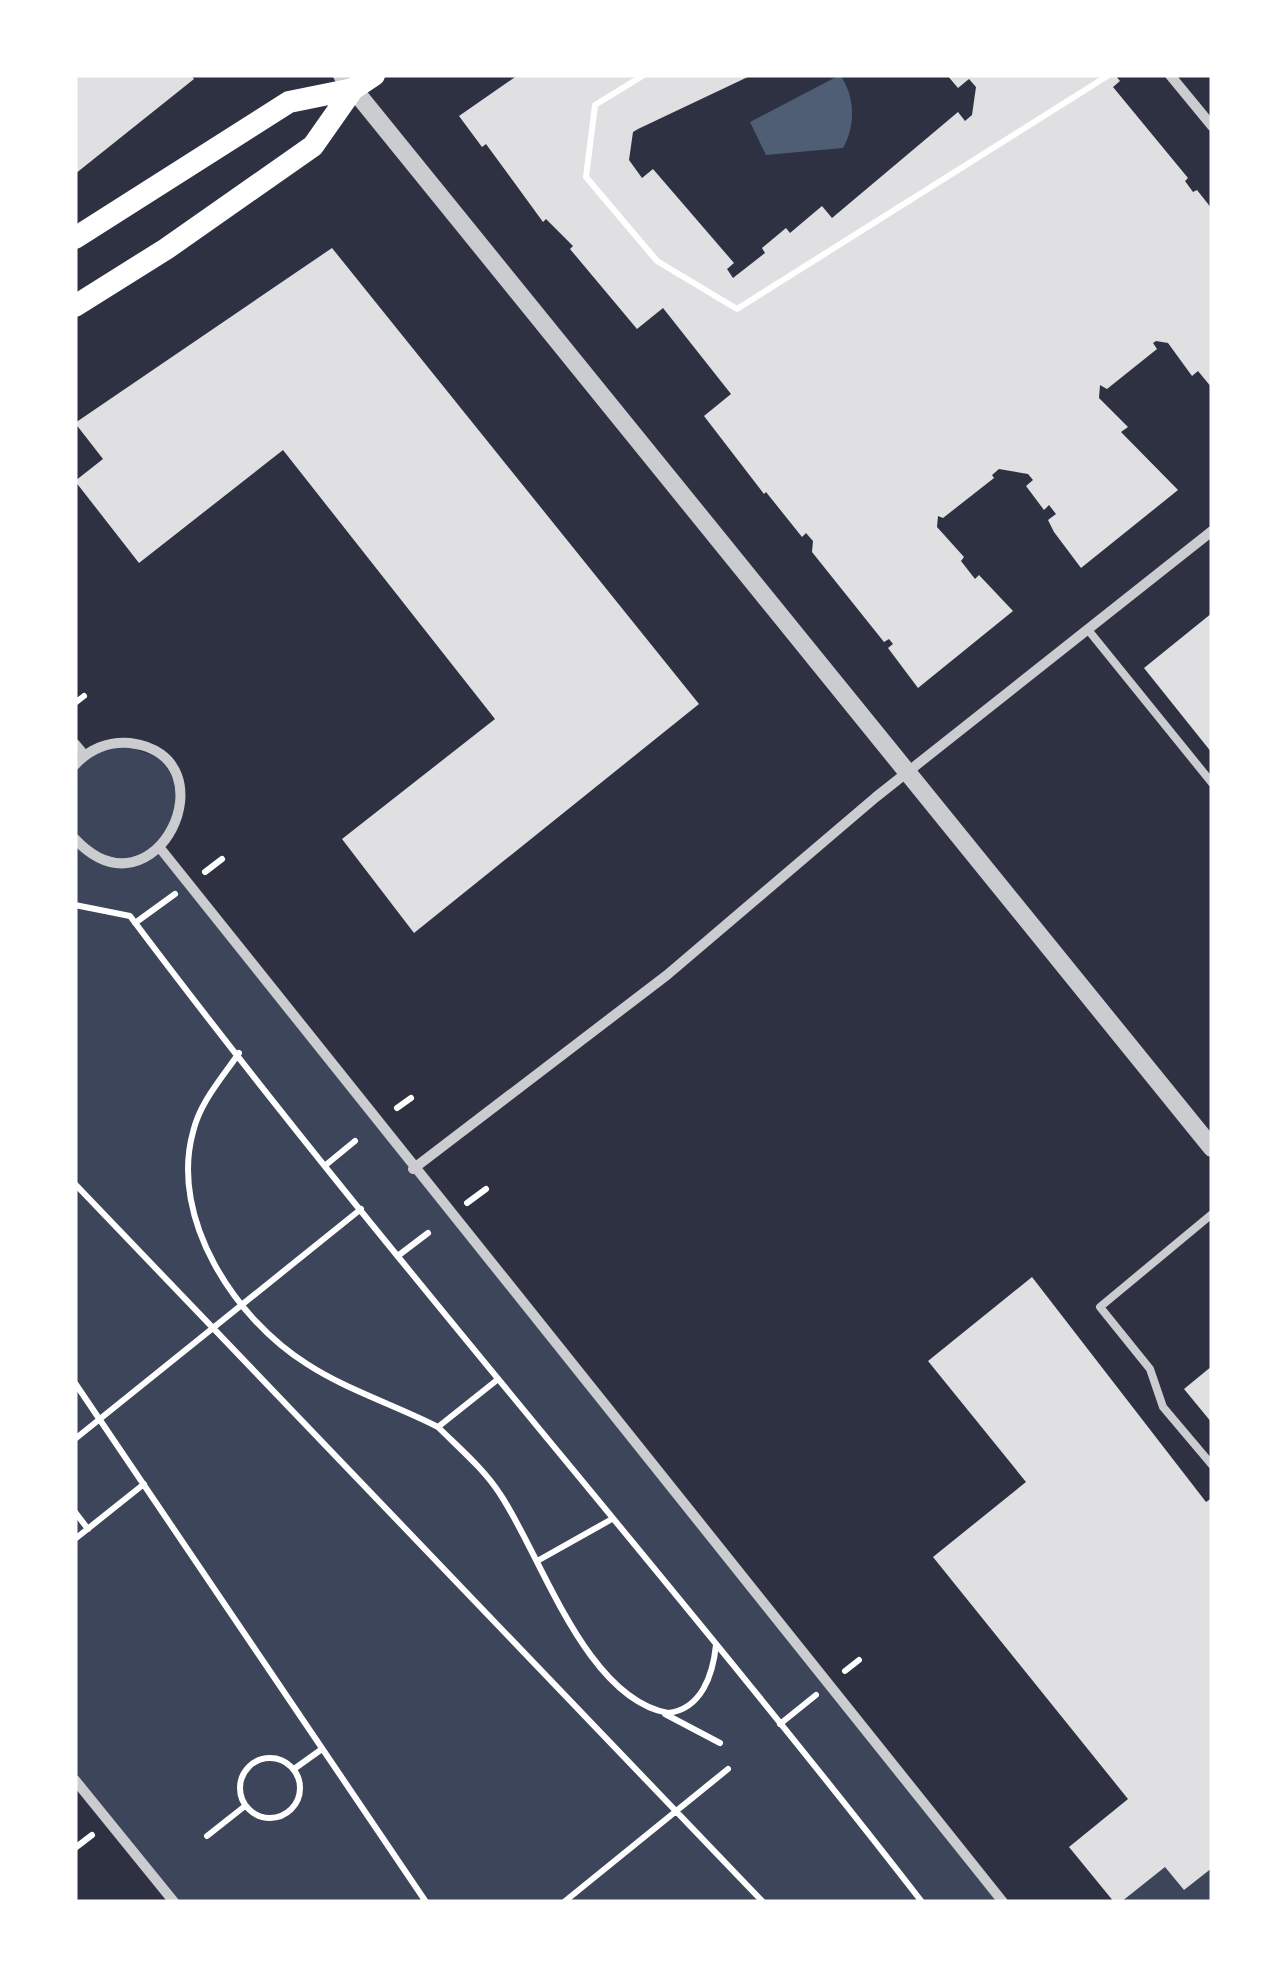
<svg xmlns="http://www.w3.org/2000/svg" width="1287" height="1977" font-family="'DejaVu Sans',sans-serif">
	<rect width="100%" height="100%" fill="#2d3142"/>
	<path fill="#3c4559" d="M118,743L163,759L181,794L161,847L1003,1902H174L75,1780V744L85,755Z
		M1165,1867L1184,1890L1212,1868V1902H1121Z"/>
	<path fill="#4f5d75" d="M840,75C855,96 856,125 843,148L766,155L750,122Z"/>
	<path fill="#e0e0e3" d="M75,75H191L194,79L75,174Z
		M518,75H752L638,129L633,132L629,160L642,178L653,169L734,263L727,269L733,278L765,253L762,248L786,228L790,233L822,206L832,218L958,112L965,121L972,115L976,87L969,79L958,88L947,75H1115L1120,81L1113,87L1188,178L1185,181L1193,192L1197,190L1212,209V388L1198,371L1192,376L1168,343L1156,341L1153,343L1157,349L1107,389L1100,385L1099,398L1128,427L1121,432L1178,490L1081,568L1054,532L1048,520L1056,514L1049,505L1044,510L1026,486L1033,480L1028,474L999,469L992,475L994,478L943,518L938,516L937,527L964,557L961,561L975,579L979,575L1013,611L918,688L888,648L893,644L889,639L884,642L812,552L813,541L806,533L802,537L766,492L764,494L704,416L731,394L663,308L637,329L570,249L573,246L546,219L543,222L486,144L482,147L459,116Z
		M332,248L699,704L414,933L342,839L495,719L283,450L139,563L75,481L103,459L75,423Z
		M1212,613V753L1144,668Z
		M1032,1277L1206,1502L1212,1498V1868L1184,1890L1165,1867L1121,1902H1114L1069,1847L1128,1799L933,1557L1026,1482L928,1361Z
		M1212,1366V1423L1184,1389Z"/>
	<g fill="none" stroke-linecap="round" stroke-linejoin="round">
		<path stroke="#fff" stroke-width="6" d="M644,75L595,105L586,177L657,261L737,309L1109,75
			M75,703L84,696
			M205,872L222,859
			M75,905L130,916C383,1253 664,1569 922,1902
			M135,923L175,894
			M239,1053C222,1078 200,1102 193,1132C169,1219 236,1320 307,1364C347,1390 395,1405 438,1427
			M397,1108L411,1098
			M327,1164L355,1141
			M75,1184L763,1902
			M467,1203L486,1189
			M399,1255L428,1233
			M497,1380L438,1427C459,1448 484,1469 500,1494C541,1555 585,1698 668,1713C702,1709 713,1674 716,1645
			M75,1383L426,1902
			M75,1439L361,1209
			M75,1512L88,1529
			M75,1539L144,1484
			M539,1560L612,1519
			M845,1671L859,1660
			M665,1714L720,1743
			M780,1724L816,1695
			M240 1788a30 30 0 1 1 60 0a30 30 0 1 1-60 0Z
			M294,1769L322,1749
			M207,1836L245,1806
			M75,1848L92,1835
			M564,1902L728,1769"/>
		<path stroke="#caccd0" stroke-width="8" d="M1089,631L1212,783
			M1212,1214L1100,1307L1150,1369L1163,1407L1212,1465"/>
		<path stroke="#caccd0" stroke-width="10" d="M1170,75L1212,126
			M75,744L85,756
			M75,765C89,749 109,741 130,743C235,756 156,925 75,839
			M160,848L1003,1902
			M413,1169L667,975L876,797L1212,531
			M75,1780L174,1902"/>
		<path stroke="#caccd0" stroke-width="18" d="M342,75L1212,1148"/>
		<path stroke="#fff" stroke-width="22" d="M75,238L289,102L353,89L374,75
			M75,306L166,249L313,146L353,89"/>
	</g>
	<rect width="1287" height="1977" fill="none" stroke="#ffffff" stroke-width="155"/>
</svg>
